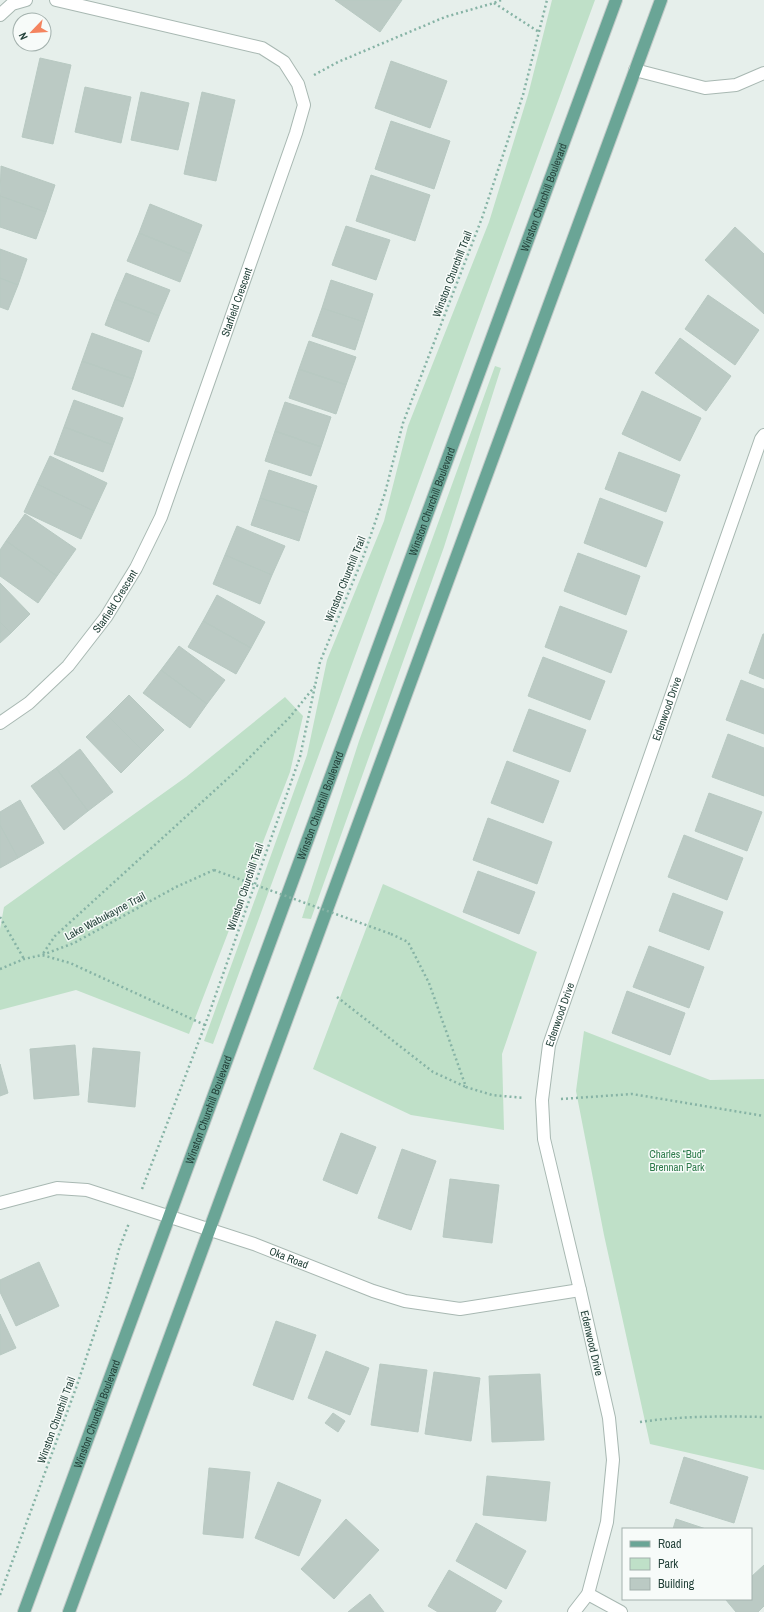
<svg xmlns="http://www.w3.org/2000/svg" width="764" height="1612" font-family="'Archivo Narrow',sans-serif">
	<rect width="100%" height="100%" fill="#e6efeb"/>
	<path fill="#bfe0c8" d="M552,0H595L213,1044L204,1041L307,755L327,660L384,521L408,426L489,222L528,95Z
		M495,366L501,368L444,547L311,919L302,918L359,741Z
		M285,697L303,716L290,772L189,1034L76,990L0,1010V929L4,907L186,777Z
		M383,884L537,952L502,1054L504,1130L411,1115L313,1069Z
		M584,1031L710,1080L764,1079V1470L650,1444L604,1235L576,1091Z"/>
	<path fill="#bbcac4" stroke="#b8c9c2" d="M335,0H402L380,32Z
		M40,58L71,65L53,144L22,137Z
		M391,61L447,81L430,128L375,108Z
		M85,87L131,97L121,143L75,132Z
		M141,92L189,103L178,150L131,140Z
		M202,92L235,100L216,181L184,174Z
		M391,121L450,141L434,189L375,169Z
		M1,166L55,185L46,212L0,196Z
		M371,175L430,195L415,241L356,221Z
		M0,196L46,212L36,239L0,227Z
		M150,204L202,225L191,254L139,233Z
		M346,226L390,240L376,280L332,265Z
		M735,227L764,254V314L705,260Z
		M139,233L191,254L180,282L127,261Z
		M0,249L27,259L18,285L0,278Z
		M126,273L170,290L159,316L115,299Z
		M0,278L18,285L8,310L0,307Z
		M331,280L373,294L364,322L322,308Z
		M708,295L759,330L735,365L685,329Z
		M115,299L159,316L149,342L105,325Z
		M322,308L364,322L355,350L312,336Z
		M92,333L142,351L133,379L82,361Z
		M680,338L731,376L706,411L655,373Z
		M309,341L356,357L346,385L299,369Z
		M82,361L133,379L123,407L72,389Z
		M299,369L346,385L336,414L289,398Z
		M642,391L701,418L680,461L622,434Z
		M74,400L123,418L113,445L64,427Z
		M285,402L331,417L321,447L275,431Z
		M64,427L113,445L103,472L54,454Z
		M275,431L321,447L311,476L265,461Z
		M619,452L680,475L666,512L605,489Z
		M50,456L107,483L94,511L37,484Z
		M269,470L317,486L308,513L260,498Z
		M37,484L94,511L81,539L24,512Z
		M260,498L308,513L299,541L251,525Z
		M600,498L663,522L646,567L584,543Z
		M25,514L76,549L57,576L6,541Z
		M237,526L285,546L272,575L225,555Z
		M6,541L57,576L38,603L0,576V550Z
		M578,553L640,576L626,615L564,591Z
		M225,555L272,575L260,604L213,584Z
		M0,583L30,614L11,633L0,622Z
		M217,595L265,622L251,648L203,621Z
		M560,606L627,631L611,673L545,647Z
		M203,621L251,648L236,674L188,647Z
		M0,622L11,633L0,643Z
		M763,634H764V679L749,673Z
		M179,646L225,680L207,704L161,670Z
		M543,657L605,681L590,720L528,696Z
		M161,670L207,704L190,728L143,693Z
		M741,680L764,689V734L726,720Z
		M129,695L164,730L143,751L108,716Z
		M529,709L586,730L570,772L513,751Z
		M108,716L143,751L121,773L86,737Z
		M728,734L764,748V796L712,777Z
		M80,749L113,792L88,811L56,768Z
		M507,761L559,781L543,823L491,803Z
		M56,768L88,811L64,830L31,786Z
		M709,793L762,812L747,851L695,831Z
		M20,800L44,843L18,858L0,825V812Z
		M488,818L552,842L537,884L473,860Z
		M0,825L18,858L0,868Z
		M684,835L743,858L727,900L668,877Z
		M478,871L535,892L519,934L463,912Z
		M673,893L723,912L709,950L659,931Z
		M649,946L704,967L689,1008L633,987Z
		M627,991L685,1013L670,1055L612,1033Z
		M75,1045L79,1095L34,1099L30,1049Z
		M93,1048L140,1052L135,1107L88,1102Z
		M0,1064L8,1093L0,1096Z
		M341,1133L376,1147L357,1194L323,1180Z
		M402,1149L436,1161L411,1230L378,1218Z
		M450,1179L499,1185L492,1243L443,1237Z
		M39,1262L59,1306L16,1326L0,1292V1280Z
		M0,1314L16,1348L0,1355Z
		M276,1321L316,1335L293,1400L253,1385Z
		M326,1351L369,1368L350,1415L308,1398Z
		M380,1364L427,1370L418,1432L371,1425Z
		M434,1372L480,1378L471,1441L425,1434Z
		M540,1374L544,1440L492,1442L489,1376Z
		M333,1413L345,1421L338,1432L325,1423Z
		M684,1457L748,1477L734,1523L670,1503Z
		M209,1468L250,1472L243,1538L203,1534Z
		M487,1476L550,1482L546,1521L483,1515Z
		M278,1482L321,1500L299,1556L255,1538Z
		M346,1519L379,1550L334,1599L301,1569Z
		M676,1519L706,1529H673Z
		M476,1523L526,1551L506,1589L456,1561Z
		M764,1565V1606L758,1612H736L726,1600L727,1599H751V1577Z
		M449,1570L502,1601L495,1612H438L428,1606Z
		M370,1594L384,1612H348Z"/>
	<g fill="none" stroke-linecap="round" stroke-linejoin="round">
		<defs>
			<g id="minor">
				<path d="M0,15L12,4L26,0"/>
				<path d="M635,70L705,88L736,85L764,73"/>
				<path id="s1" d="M0,723L29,703L68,666L106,617L136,568L161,517L296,133L304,105L298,84L284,62L262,48L56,0"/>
				<path id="s2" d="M0,1203L57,1188L87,1190L254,1244L373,1291L405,1301L460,1309L580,1290"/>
				<path d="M588,1594L621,1612"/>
				<path id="s3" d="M574,1612L588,1594L607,1522L613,1460L609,1418L580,1290L544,1139L542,1100L549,1045L761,439L764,435"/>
			</g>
			<g id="major">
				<path id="s4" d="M24,1612L616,0"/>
				<path d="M69,1612L661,0"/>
			</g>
		</defs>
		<use href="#minor" stroke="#a8b8b2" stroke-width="14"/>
		<use href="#major" stroke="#c2cac8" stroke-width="14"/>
		<path stroke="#86b3a5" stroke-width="2.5" stroke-dasharray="2 3" stroke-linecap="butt" d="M494,3L539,32
			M314,75L338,62L445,17L494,3L501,0
			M0,917L24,959
			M391,934L408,942L429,983L466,1087L492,1095L524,1098
			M0,969L24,959L42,955L74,943L176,887L214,870
			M337,997L433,1072L466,1087
			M205,1025L70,963L42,955L55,936L236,771L290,717L315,686
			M561,1099L632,1094L764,1116
			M142,1189L205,1025L300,757L320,662L364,555L385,493L403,423L482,218L523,95L547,0
			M640,1422C681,1416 722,1416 764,1417
			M0,1595L76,1388L107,1296L119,1249L129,1223"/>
		<use href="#minor" stroke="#fff" stroke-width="12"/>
		<use href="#major" stroke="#6aa596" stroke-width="12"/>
		<path stroke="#86b3a5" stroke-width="2.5" stroke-dasharray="2 3" stroke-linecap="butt" d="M214,870L391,934"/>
	</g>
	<g text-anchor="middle" stroke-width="3" stroke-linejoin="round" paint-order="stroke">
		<g font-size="11" fill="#24423a" stroke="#f7fbf9">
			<text dy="4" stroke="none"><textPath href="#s4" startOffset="1507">Winston Churchill Boulevard</textPath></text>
			<text transform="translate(452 274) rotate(-69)" y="4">Winston Churchill Trail</text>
			<text dy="4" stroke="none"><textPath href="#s1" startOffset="493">Starfield Crescent</textPath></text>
			<text dy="4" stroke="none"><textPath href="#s4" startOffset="1183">Winston Churchill Boulevard</textPath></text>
			<text transform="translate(345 579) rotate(-68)" y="4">Winston Churchill Trail</text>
			<text dy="4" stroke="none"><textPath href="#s1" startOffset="169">Starfield Crescent</textPath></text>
			<text dy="4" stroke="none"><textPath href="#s3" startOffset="939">Edenwood Drive</textPath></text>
			<text dy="4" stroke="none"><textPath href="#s4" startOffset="859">Winston Churchill Boulevard</textPath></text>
			<text transform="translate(245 887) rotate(-71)" y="4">Winston Churchill Trail</text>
			<text transform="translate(105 916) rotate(-28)" y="4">Lake Wabukayne Trail</text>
			<text dy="4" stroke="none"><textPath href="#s3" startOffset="615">Edenwood Drive</textPath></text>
			<text dy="4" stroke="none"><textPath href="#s4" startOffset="535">Winston Churchill Boulevard</textPath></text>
			<text dy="4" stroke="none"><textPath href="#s2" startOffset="302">Oka Road</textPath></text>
			<text transform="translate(592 1343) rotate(77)" y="4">Edenwood Drive</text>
			<text dy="4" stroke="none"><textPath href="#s4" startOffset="211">Winston Churchill Boulevard</textPath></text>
			<text transform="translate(56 1420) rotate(-70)" y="4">Winston Churchill Trail</text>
		</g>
		<g font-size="11" fill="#2d7a4b" stroke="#f7fbf9">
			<text x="677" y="1158">Charles “Bud”<tspan x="677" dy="13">Brennan Park</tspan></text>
		</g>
	</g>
	<rect x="622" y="1528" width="130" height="72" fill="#f7fbf9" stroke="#a3b1ad"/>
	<rect x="630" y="1541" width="20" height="6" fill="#6aa596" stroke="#a3b1ad"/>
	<text x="658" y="1548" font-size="12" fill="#24423a">Road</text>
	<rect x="630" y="1558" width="20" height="12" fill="#bfe0c8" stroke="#a3b1ad"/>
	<text x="658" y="1568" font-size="12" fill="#24423a">Park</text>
	<rect x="630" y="1578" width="20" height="12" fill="#bbcac4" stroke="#a3b1ad"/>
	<text x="658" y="1588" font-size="12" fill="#24423a">Building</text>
	<g transform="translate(32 32) rotate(245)"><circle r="19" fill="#f7fbf9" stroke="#a3b1ad"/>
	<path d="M0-3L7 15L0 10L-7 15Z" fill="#f4845f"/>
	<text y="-6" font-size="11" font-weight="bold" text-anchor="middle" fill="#24423a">N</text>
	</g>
</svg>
